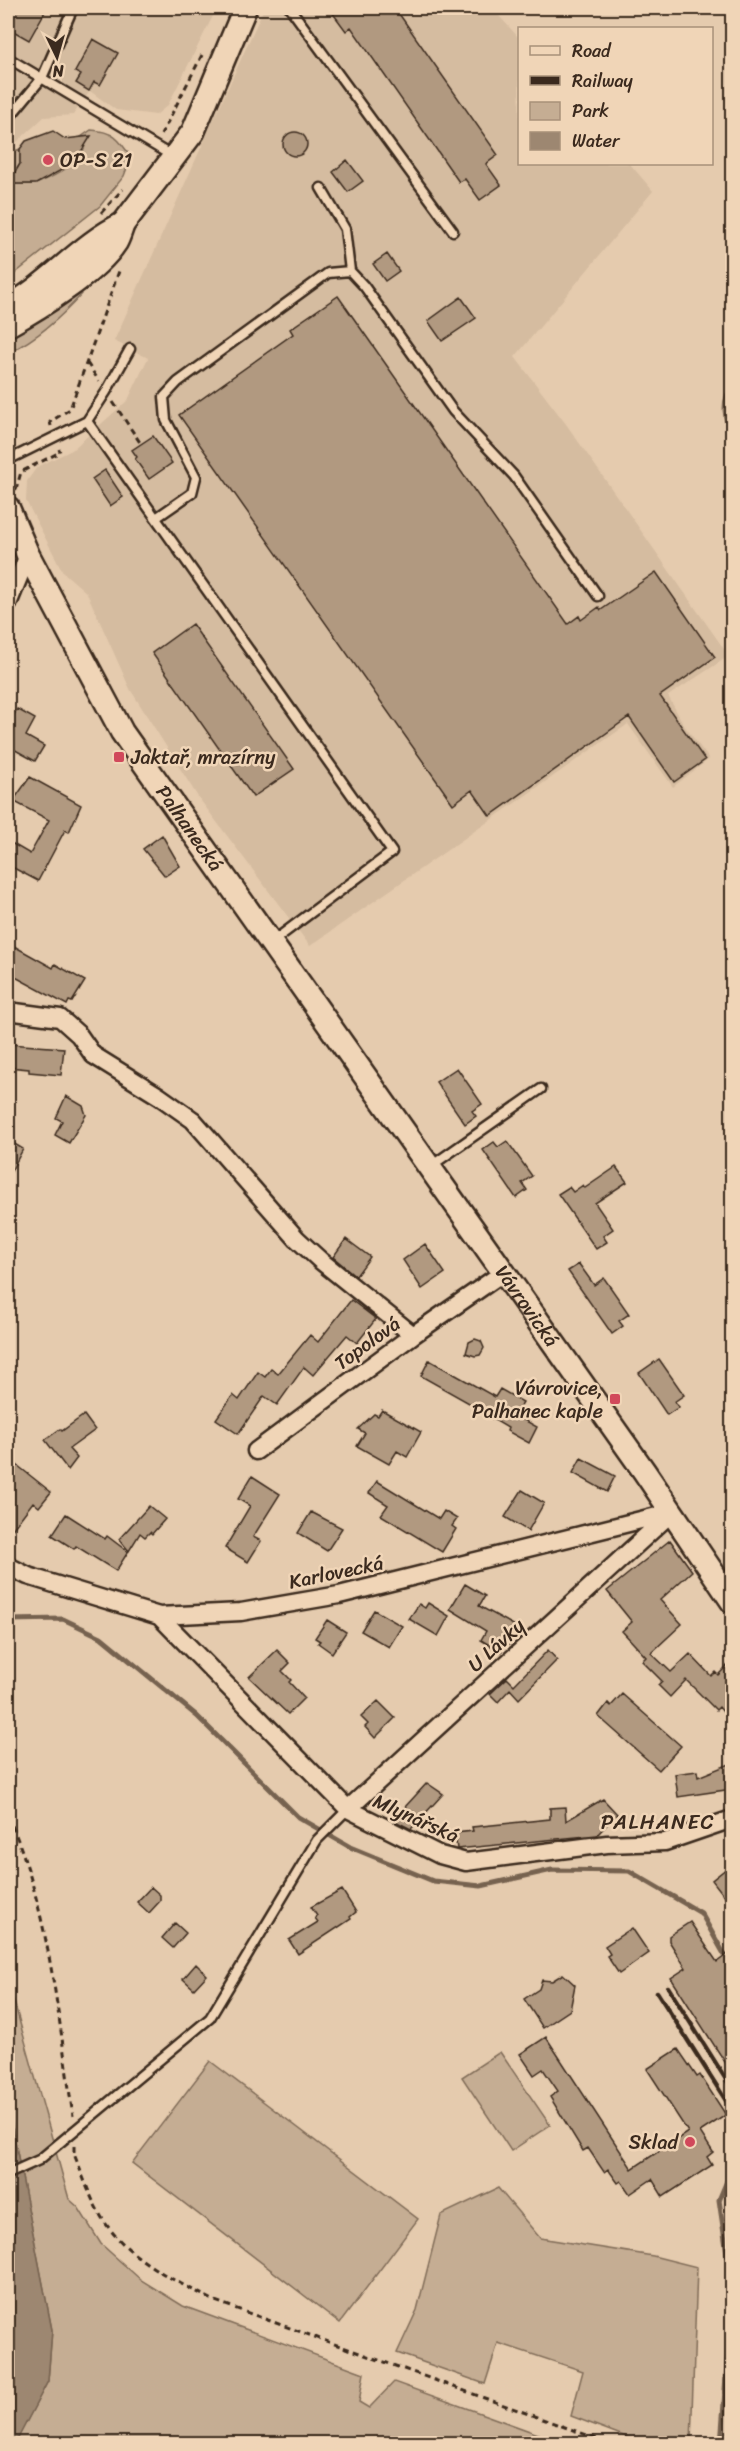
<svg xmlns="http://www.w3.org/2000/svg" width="740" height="2451" font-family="Sriracha,sans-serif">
	<rect width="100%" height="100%" fill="#e5cbae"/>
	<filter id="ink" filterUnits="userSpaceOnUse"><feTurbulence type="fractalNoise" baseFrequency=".0167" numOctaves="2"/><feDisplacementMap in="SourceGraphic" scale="12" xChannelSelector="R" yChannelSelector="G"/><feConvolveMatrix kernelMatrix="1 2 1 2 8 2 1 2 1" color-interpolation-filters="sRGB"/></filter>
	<g filter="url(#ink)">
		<path fill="#d5bca0" d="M8,8H217L168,105L156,115L116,110L90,91L73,115L44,117L8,150Z
			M264,8H492L519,38L520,164H630L653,191L515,357L566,424L729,656L668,696L684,725L709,759L673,787L628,724L310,946L198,797L130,689L87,593L63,572L26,501L27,481L37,467L72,450L128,400L148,358L114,341Z"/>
		<path fill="#c5ad93" stroke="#806c58" stroke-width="1.5" d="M91,130C113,131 119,139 131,157L124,176L100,206L8,279V153L20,149V164L9,180L14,184C21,184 31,185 38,183C56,176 85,161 86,140L81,137Z
			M73,286L82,294C60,318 38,338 8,353V333Z
			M732,384V440C723,420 718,402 732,384Z
			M8,1980L69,2199L78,2207L101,2244L141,2280L183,2306L364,2373L359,2402L369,2408L394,2382L563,2443H15L48,2381L52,2330L8,2106Z
			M500,2052L550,2125L511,2151L462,2077Z
			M210,2061L418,2219L340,2323L132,2163Z
			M498,2188L540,2238L653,2256L697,2267L691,2443H642L571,2416L583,2371L498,2343L485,2384L397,2353L417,2310L441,2215Z
			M8,2306L13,2332L8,2374Z"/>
		<path fill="#9d8771" stroke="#766250" stroke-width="1.5" d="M8,2106L52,2330L48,2381L15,2444L8,2443V2374L13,2332L8,2306Z"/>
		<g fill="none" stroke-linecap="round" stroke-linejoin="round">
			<path stroke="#766250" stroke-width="5" d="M8,1620L63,1619L101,1637L197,1716L298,1817L350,1847L433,1881L481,1886L552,1870L629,1871L701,1913L732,1968
				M732,2169L719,2200L732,2287
				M721,2444L732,2295"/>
		</g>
		<path fill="#b19980" stroke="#3b2a1e" stroke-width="1.5" d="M8,8H47L29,40L8,28Z
			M329,8H395L498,155L486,164L501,185L480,200L465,179L459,182L351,27L346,31Z
			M93,39L118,53L100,85L94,82L89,91L76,83L81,75L75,72Z
			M53,131L65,139L91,136L74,163L36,184H8L20,164V149L26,141Z
			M283 144a12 12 0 1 1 24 0a12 12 0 1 1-24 0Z
			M347,160L363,181L348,192L333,172Z
			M387,254L399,271L385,281L373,264Z
			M338,296L568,624L579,616L581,620L599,607L601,610L656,572L715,657L660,696L705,760L674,782L629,717L490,816L472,790L453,804L179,415L293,334L290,329Z
			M461,297L476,318L442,341L428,321Z
			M153,436L172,463L149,479L135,459L137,457L132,450Z
			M105,470L123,497L110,506L92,479Z
			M192,624L294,769L253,797L152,653Z
			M17,709L35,719L26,736L44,746L35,761L8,746V726Z
			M30,777L81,805L69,832L65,830L38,881L8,865V841L30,854L49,820L13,801Z
			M162,835L180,866L165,876L143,849Z
			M12,945L53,968L55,964L85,981L72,1002L69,1001L67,1005L8,973V953Z
			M8,1044L64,1048L61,1075L29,1072V1069L8,1067Z
			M457,1068L482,1104L472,1111L476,1116L465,1124L436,1082Z
			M66,1096L83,1106L86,1115L69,1143L55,1135L62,1121L56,1118Z
			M8,1140L23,1149L8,1177Z
			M507,1141L532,1176L522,1183L527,1190L516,1198L483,1150L494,1142L498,1147Z
			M616,1167L627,1182L595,1203L613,1229L603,1236L607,1242L596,1249L558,1194L569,1187L573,1192L583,1185L585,1188Z
			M346,1239L370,1257L356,1276L333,1257Z
			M425,1244L445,1273L422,1289L403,1260Z
			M579,1264L594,1285L604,1278L629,1314L619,1321L623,1326L612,1334L568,1271Z
			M351,1300L376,1319L357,1343L347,1335L313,1375L304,1367L277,1405L264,1396L238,1434L216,1419L233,1395L239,1400L258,1372L265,1377L271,1369L278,1374L310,1335L318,1342Z
			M475,1339L481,1341L484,1348L480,1355L475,1356L466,1353L469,1342Z
			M659,1359L684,1395L674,1402L679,1407L667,1415L639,1373Z
			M429,1360L495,1397L500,1389L523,1402L515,1415L537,1427L529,1443L507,1431L508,1428L486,1415L487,1413L421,1376Z
			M382,1410L421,1432L407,1457L397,1451L389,1464L357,1446L365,1433L358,1429L374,1414L378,1416Z
			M84,1415L95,1430L69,1449L77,1458L68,1470L45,1440L60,1429L62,1431Z
			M8,1458L51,1492L39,1507L33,1502L8,1535Z
			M581,1458L615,1476L607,1492L573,1473Z
			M252,1476L280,1494L253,1537L261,1541L248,1562L225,1548L250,1506L238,1499Z
			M377,1481L439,1519L444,1511L457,1519L452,1526L456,1529L442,1552L381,1515L388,1505L369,1493Z
			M522,1490L544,1503L528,1531L505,1517Z
			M149,1506L165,1519L152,1534L150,1532L145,1537L140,1533L129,1551L119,1539Z
			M311,1512L342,1528L327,1551L298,1533Z
			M66,1514L105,1539L107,1536L128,1552L116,1571L76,1546L74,1549L52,1535Z
			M670,1540L692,1571L660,1600L682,1624L651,1653L671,1672L690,1654L711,1676L715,1672L718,1675L732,1661V1723L719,1707L716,1710L686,1680L670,1697L658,1685L662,1681L642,1661L646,1657L622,1631L632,1622L607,1591Z
			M465,1584L485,1596L479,1606L519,1628L510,1644L507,1643L501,1652L481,1640L486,1631L450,1609Z
			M428,1603L449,1616L438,1636L409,1619L419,1604L425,1608Z
			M374,1610L402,1626L389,1647L361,1631Z
			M327,1620L346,1632L332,1653L318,1643L320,1641L315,1638Z
			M277,1650L290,1663L282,1671L291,1680L289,1682L304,1698L288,1714L249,1677Z
			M548,1650L557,1660L519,1699L510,1689L498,1702L490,1694L507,1678L514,1685Z
			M622,1694L681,1746L659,1770L598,1716L608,1703L611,1706Z
			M378,1701L395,1718L375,1738L365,1727L368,1724L361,1717Z
			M732,1763V1789L678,1797L675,1774L697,1771L698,1777Z
			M427,1783L443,1794L411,1829L393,1820Z
			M603,1799L617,1814L597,1835L457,1849L455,1833L473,1831L472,1827L550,1819V1808L565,1807L566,1821Z
			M732,1864V1906L712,1880Z
			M151,1887L160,1895V1901L149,1913L137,1902Z
			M342,1890L356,1912L350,1917L351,1919L298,1954L289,1940L318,1922L315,1918L317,1916L311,1907Z
			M690,1922L717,1962L732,1951V2073L671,1978L686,1968L669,1941V1936Z
			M175,1923L186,1933L173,1948L162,1938Z
			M632,1928L649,1953L619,1974L607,1956L610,1954L605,1946Z
			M196,1964L207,1975L194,1989L183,1979Z
			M563,1974L575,1985L570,2010L543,2028L524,1999L539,1989L542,1980L552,1981Z
			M546,2037L632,2169L688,2132L647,2069L678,2049L697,2077L700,2075L726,2115L700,2132L713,2152L707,2157L712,2165L663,2197L652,2179L630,2194L621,2181L618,2183L608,2169L604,2172L588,2148L583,2151L550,2097L558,2091L543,2069L534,2075L520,2054Z"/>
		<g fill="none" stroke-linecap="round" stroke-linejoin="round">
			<defs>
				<path id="lane" d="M290,8L453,231
					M8,58L172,156
					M8,119L42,78L73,8
					M321,188L345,229L350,271
					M87,421L392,852L272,942
					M8,460L87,421L106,392L130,349
					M156,518L192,493L196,477L166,420L164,397L178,382L328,273L350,271L364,286L453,411L514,476L598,596
					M431,1166L541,1089
					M8,2174L39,2160L210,2018L317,1840L348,1809"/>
				<path id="street" d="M8,604L28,555
					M8,1011L60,1018L79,1035L93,1055L159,1096L193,1120L297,1239L321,1261L413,1335
					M256,1451L413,1335L504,1272
					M8,1566L28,1576L159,1616L241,1612L339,1595L673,1512
					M159,1616L348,1809L440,1855L466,1862L607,1844L665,1842L732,1819
					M348,1809L670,1514"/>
				<g id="secondary">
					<path d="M8,307C50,284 80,245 123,224"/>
					<path d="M8,325C39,308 97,272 116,242C119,237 121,229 123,224L193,132L245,8"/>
					<path id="s1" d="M8,508L28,555L122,732L644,1471L732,1601"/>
				</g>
			</defs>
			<use href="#lane" stroke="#3b2a1e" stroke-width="13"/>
			<use href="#street" stroke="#3b2a1e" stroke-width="21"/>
			<use href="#secondary" stroke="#3b2a1e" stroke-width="27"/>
			<path stroke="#3b2a1e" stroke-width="3" stroke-dasharray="6 4.5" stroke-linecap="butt" d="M161,135L202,55
				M101,213L123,189
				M87,363L99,381
				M113,402L141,444
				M51,426L50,422L70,409L119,271
				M16,490L21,472L60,452L59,449
				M8,1816C49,1908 58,2017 73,2116
				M74,2146V2154C83,2176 91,2201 104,2221C130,2260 175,2281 215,2301L612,2444"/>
			<use href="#lane" stroke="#f0d5b7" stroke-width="8"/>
			<use href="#street" stroke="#f0d5b7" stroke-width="16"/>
			<use href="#secondary" stroke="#f0d5b7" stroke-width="22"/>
			<path stroke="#3b2a1e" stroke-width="4.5" d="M668,1987L732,2089
				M657,1992L732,2110"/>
		</g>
	</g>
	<g fill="#d1495b" stroke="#f0d5b7" stroke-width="2">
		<circle cx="48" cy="160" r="6"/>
		<rect x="113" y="751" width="12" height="12" rx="3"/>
		<rect x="609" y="1393" width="12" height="12" rx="3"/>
		<circle cx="690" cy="2142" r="6"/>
	</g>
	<g text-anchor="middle" stroke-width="5" stroke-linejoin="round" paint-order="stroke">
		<g font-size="20" fill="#3b2a1e" stroke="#f0d5b7" text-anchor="start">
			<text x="60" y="167">OP-S 21</text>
			<text x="131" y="764">Jaktař, mrazírny</text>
			<text x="603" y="1395" text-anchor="end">Vávrovice,<tspan x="603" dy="23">Palhanec kaple</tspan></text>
			<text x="678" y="2149" text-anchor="end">Sklad</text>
		</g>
		<g font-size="20" fill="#3b2a1e" stroke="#f0d5b7">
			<text dy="7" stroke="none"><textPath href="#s1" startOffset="369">Palhanecká</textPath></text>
			<text dy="7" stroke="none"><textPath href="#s1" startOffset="954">Vávrovická</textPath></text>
			<text transform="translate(367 1343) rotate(-36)" y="7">Topolová</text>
			<text transform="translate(336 1572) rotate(-12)" y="7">Karlovecká</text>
			<text transform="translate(496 1645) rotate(-42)" y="7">U Lávky</text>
			<text transform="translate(416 1818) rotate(24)" y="7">Mlynářská</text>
		</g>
		<g font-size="21" letter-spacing="1.5" fill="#3b2a1e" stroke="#f0d5b7">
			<text x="658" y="1829">PALHANEC</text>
		</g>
	</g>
	<rect width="740" height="2451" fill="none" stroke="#f0d5b7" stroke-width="30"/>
	<rect x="15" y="15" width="710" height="2421" fill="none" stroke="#3b2a1e" stroke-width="2" filter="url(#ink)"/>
	<rect x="518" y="27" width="195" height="138" fill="#f0d5b7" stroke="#a8917a" stroke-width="1.5"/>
	<rect x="530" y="46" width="30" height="9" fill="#f0d5b7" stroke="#a8917a" stroke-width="1.5"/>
	<text x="572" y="57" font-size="18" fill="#3b2a1e">Road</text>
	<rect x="530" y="76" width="30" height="9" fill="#3b2a1e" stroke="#a8917a" stroke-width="1.5"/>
	<text x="572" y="87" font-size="18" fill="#3b2a1e">Railway</text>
	<rect x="530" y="102" width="30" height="18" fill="#c5ad93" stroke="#a8917a" stroke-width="1.5"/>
	<text x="572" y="117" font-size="18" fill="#3b2a1e">Park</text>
	<rect x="530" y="132" width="30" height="18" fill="#9d8771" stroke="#a8917a" stroke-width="1.5"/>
	<text x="572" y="147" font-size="18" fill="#3b2a1e">Water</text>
	<g transform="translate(57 57) rotate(175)" stroke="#f0d5b7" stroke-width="4.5" paint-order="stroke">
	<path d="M0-4.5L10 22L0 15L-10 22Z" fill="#3b2a1e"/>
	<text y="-9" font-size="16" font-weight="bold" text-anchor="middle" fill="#3b2a1e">N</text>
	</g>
</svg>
